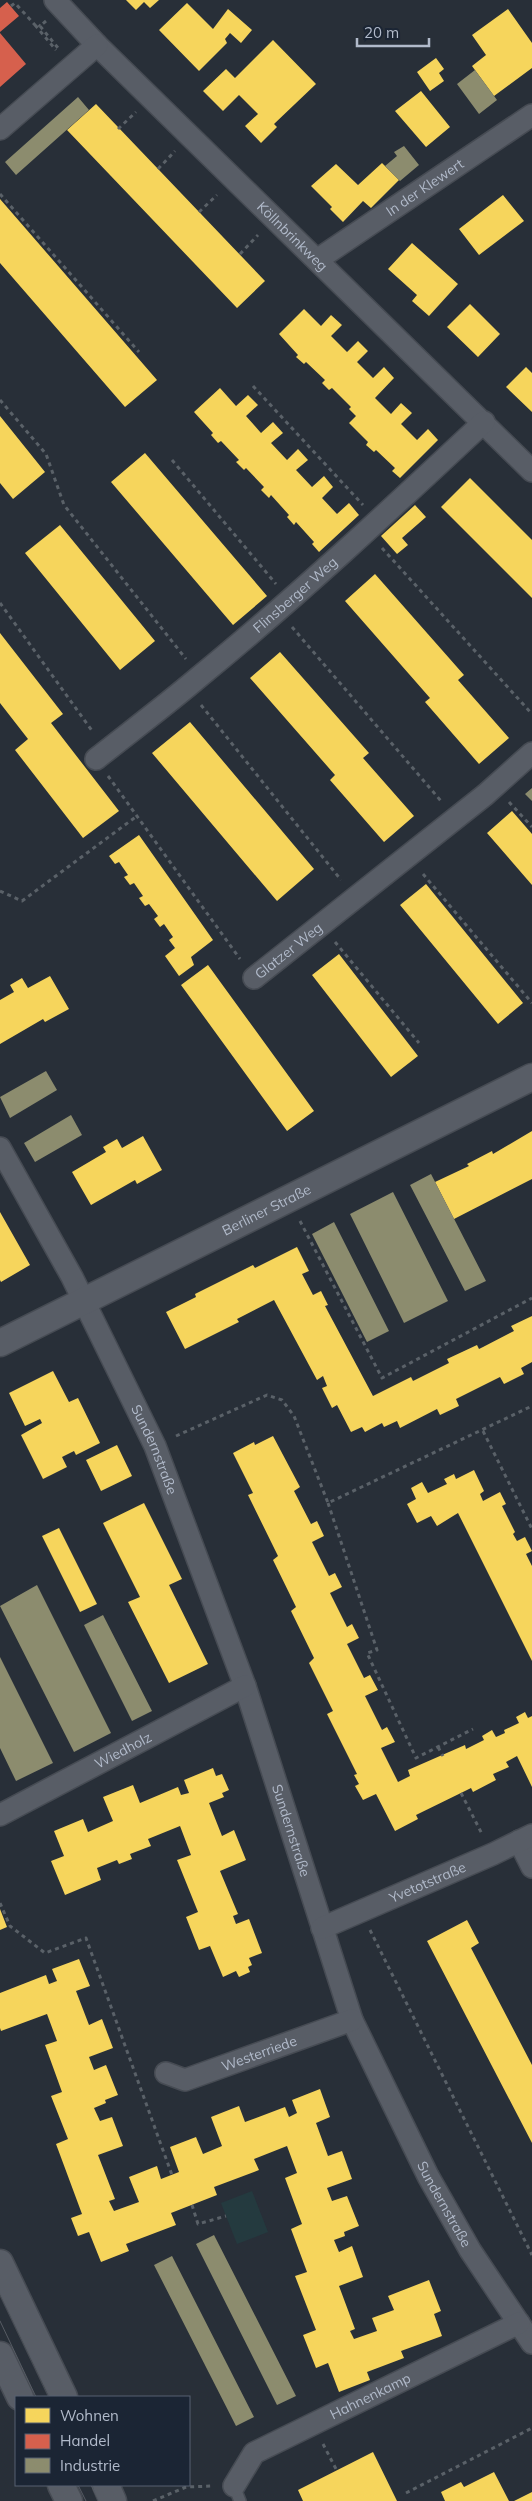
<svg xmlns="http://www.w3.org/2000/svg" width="532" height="2501" font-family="Mulish,sans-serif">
	<rect width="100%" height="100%" fill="#282f38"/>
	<path fill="#243a3f" d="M252,2191L268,2232L237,2244L221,2203Z"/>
	<path fill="#f6d55c" d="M126,0H159L150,8L144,2L136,10Z
		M187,3L213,29L228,9L252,30L241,43L230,33L225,39L227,43L199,71L159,30Z
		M508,9L532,43V68L494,96L472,66L486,55L472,35Z
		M273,40L316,84L274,124L277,127L261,143L245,126L258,114L239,95L223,111L203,91L226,69L235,78Z
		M436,58L444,69L439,73L444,81L430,91L417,72Z
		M421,91L450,127L426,147L395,111Z
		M96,104L265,281L237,308L67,130Z
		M382,163L399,180L371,208L363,201L343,222L330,209L332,207L311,186L336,164L358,185Z
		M503,195L524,221L479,255L459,229Z
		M0,199L157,380L125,407L0,263Z
		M412,243L458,284L429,316L412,301L417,295L388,269Z
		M470,304L500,334L478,357L447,327Z
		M304,309L321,326L331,315L342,325L331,336L347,352L358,341L368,351L357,362L373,378L384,367L394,378L375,398L391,414L401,403L412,413L401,424L417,440L428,429L438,440L400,478L392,471L395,468L376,450L374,452L366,445L368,442L349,423L356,416L349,409L351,407L332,388L329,390L322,383L325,380L306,362L304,364L296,357L298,355L279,334Z
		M526,367L532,373V412L506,387Z
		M220,388L236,406L248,395L258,405L246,416L261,433L273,422L283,433L271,443L287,460L298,449L308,460L296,470L312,487L324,476L333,487L322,498L337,514L349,503L359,515L319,552L312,544L314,542L296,522L294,525L287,517L289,515L271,495L269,498L261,490L264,487L246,468L244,470L236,462L239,460L221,441L218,443L211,435L213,433L194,412Z
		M0,416L45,472L13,499L0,483Z
		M145,453L267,596L233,625L111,482Z
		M470,478L532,540V598L441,507Z
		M415,505L426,517L402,538L408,545L397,554L381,536Z
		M60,525L155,641L120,670L25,553Z
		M375,574L464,675L458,680L509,738L479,764L425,702L430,698L345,601Z
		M0,633L63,714L51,723L119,811L83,838L15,750L28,739L0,703Z
		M280,652L369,753L363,758L414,816L384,842L330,780L335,775L250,678Z
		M190,722L314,869L277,901L152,753Z
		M512,811L532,834V885L487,833Z
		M139,835L213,940L191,957L194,965L179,976L165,956L175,948L169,940L173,937L164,924L160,927L154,919L158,916L149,904L145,906L139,898L143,896L134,883L130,885L124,877L128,875L119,862L115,864L109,856Z
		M426,884L523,1003L498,1024L400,905Z
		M339,954L418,1056L391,1077L312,975Z
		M208,965L314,1111L287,1131L181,985Z
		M50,976L69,1009L45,1022L43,1019L0,1044V1000L14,992L10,985L22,978L28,988Z
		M532,1131V1179L454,1219L435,1182L469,1166L467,1164L492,1151L493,1154Z
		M143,1136L162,1170L137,1184L135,1180L91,1205L72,1172L106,1152L103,1147L117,1139L122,1148Z
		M0,1212L30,1265L1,1282L0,1280Z
		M297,1247L309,1271L302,1274L313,1295L321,1291L328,1305L325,1306L373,1396L411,1377L413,1381L449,1363L447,1359L477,1345L479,1349L483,1347L514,1331L511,1326L532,1316V1362L521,1368L524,1374L504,1384L500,1377L456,1399L459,1406L440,1415L437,1409L400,1428L397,1421L384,1427L382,1423L365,1432L362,1427L351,1432L337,1405L332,1408L322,1388L327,1386L323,1376L317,1380L274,1300L237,1319L239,1322L185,1349L166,1312L196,1297L195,1294L253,1265L255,1268Z
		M53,1371L69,1402L78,1398L100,1443L76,1455L74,1451L62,1457L67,1467L43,1479L21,1435L42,1423L40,1419L25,1426L9,1393Z
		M273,1436L300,1487L294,1491L311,1524L317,1521L324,1536L312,1542L329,1576L335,1573L342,1587L330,1593L347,1627L352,1624L359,1638L347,1644L364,1678L370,1675L378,1690L365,1696L382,1730L387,1727L395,1742L381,1748L398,1782L410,1776L408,1770L465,1745L466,1749L484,1740L482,1736L492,1730L496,1737L505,1733L504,1730L519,1723L516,1717L525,1712L528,1718L532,1716V1787L517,1756L506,1762L509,1767L493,1774L496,1780L473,1792L471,1788L465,1791L416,1815L418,1819L395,1831L376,1794L363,1800L355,1786L359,1784L354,1775L357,1774L327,1714L333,1711L309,1663L314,1658L291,1611L296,1607L273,1560L278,1556L248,1495L253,1493L233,1453L254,1442L255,1445Z
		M117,1445L132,1476L101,1491L86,1460Z
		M474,1470L484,1491L480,1494L483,1501L500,1492L506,1504L502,1506L515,1532L513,1534L517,1541L525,1537L532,1551L526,1554L532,1566V1661L458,1513L437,1526L431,1516L417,1523L407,1504L416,1499L411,1488L422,1482L428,1493L447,1484L444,1479L454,1474L456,1479Z
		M144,1503L182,1579L169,1585L208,1664L169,1683L128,1602L140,1597L103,1523Z
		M59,1528L97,1604L80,1612L42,1536Z
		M213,1768L216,1776L222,1774L229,1790L222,1793L224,1797L209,1803L222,1836L234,1830L246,1860L220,1871L238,1914L233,1916L236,1924L249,1919L262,1953L249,1958L252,1965L248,1967L250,1972L239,1977L236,1971L223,1977L210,1946L199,1950L186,1917L198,1912L177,1860L191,1855L180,1826L148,1839L151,1846L130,1854L132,1859L119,1864L117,1860L97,1868L101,1880L65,1895L51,1861L64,1856L54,1831L83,1819L88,1832L113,1821L103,1797L133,1785L140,1803L178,1787L181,1795L189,1793L184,1780Z
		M0,1909L7,1927L0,1930Z
		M467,1920L479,1943L471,1948L532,2065V2143L427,1941Z
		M79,1959L90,1986L76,1991L89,2025L102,2019L113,2048L89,2057L94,2070L106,2065L118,2095L105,2100L106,2103L94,2108L100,2121L112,2117L123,2146L98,2155L115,2199L109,2201L114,2211L139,2202L129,2177L157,2166L161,2179L179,2172L170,2147L196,2137L203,2154L222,2146L211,2117L239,2106L245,2122L285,2107L289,2117L297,2113L292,2100L320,2089L330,2117L316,2123L328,2156L342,2151L352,2179L327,2188L332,2201L347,2196L359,2226L344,2232L345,2236L334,2240L339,2252L352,2246L363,2277L339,2286L355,2329L350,2331L354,2339L377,2331L372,2318L394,2310L388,2296L429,2280L441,2311L434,2314L442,2336L401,2351L404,2358L367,2372L370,2380L339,2392L328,2363L316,2368L303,2335L316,2330L295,2276L307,2272L291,2229L302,2224L285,2178L297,2173L287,2146L254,2159L259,2170L214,2187L217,2195L171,2213L176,2225L126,2244L129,2251L101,2262L89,2232L78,2236L71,2218L82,2214L56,2144L68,2139L51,2096L62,2092L45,2045L57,2041L47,2014L1,2031L0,2028V1993L46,1975L49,1984L57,1981L52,1969Z
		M373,2452L397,2501H303L298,2490Z
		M494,2472L509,2501H445L441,2492L461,2482L464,2487Z
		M532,2492V2501H514Z"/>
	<path fill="#d6604d" d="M7,2L19,16L0,32V8Z
		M0,33L26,64L0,87Z"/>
	<path fill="#8c8c6e" d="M475,70L497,100L479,114L457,84Z
		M78,97L89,110L16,175L5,162Z
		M404,146L419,165L400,181L385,166L397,156L394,152Z
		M532,788V801L525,794Z
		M46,1071L57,1090L10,1118L0,1097Z
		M71,1115L82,1135L35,1162L24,1143Z
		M431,1174L486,1281L465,1291L410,1185Z
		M393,1192L448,1301L404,1323L350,1214Z
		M334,1222L389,1331L367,1342L312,1234Z
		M37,1585L111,1733L74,1752L0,1606Z
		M103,1615L152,1711L132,1721L84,1625Z
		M0,1657L53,1763L16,1781L0,1748Z
		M214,2235L296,2396L277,2405L196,2244Z
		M172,2256L254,2417L236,2426L154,2265Z"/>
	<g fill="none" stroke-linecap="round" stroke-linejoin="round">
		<defs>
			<path id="service" d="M234,2486L240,2501"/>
			<g id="minor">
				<path id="s1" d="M55,0L97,45L532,471"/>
				<path d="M0,129L97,45"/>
				<path id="s2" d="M317,260L532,115"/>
				<path id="s3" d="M96,759C130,732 166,705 199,677C298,596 391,509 484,422"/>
				<path id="s4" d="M254,978L485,795L532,753"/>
				<path id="s5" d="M0,1148L72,1277L155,1446L245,1686L352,2020L428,2176L470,2250L532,2343"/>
				<path id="s6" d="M0,1815L245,1686"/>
				<path d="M519,1841L532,1867"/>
				<path id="s7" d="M322,1928L493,1854L532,1835"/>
				<path id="s8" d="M166,2073L185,2080L352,2020"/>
				<path id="s9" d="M234,2486L254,2453L519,2323"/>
			</g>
			<g id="tertiary">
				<path id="s10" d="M0,1343L532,1077"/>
				<path d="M0,2263L64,2397"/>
				<path d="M0,2355L20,2397"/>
				<path d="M61,2485L69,2501"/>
				<path d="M106,2485L113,2501"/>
			</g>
		</defs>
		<use href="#service" stroke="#464b53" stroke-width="14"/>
		<use href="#minor" stroke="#464b53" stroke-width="24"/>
		<use href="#tertiary" stroke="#464b53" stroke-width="29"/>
		<path stroke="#5a6168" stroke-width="3" stroke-dasharray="4 4" stroke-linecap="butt" d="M11,6L15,3L35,25L37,23L40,26
			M46,21L40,26L58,48
			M35,25L56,50
			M118,129L136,112
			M158,169L175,151
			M0,194L139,352
			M199,212L217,195
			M240,254L258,235
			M253,386L363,505
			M0,400L46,454L64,505L186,659
			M172,460L276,584
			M382,548L532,714
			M0,603L93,732
			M292,627L441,801
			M201,705L341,880
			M108,776L240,959
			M509,802L532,827
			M423,874L532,1003
			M0,891L22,901L137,816
			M335,942L419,1043
			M300,1221L382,1378L532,1298
			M483,1431L532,1529
			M176,1436L267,1395L282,1400L294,1416L328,1503L532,1406
			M328,1503L377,1650L367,1653L416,1758L473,1729
			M438,1747L443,1756
			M461,1793L482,1834
			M0,1903L10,1926L45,1953L86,1938L172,2175
			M370,1930L532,2255
			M192,2205L198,2224L226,2216
			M323,2444L336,2469
			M406,2493L532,2428
			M153,2501L186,2487L213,2486"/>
		<use href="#service" stroke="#585d66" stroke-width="11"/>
		<use href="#minor" stroke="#585d66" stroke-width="21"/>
		<use href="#tertiary" stroke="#585d66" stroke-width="26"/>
		<path stroke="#575c64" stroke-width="1" d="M0,2293L50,2397
			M0,2321L36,2397
			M78,2485L86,2501
			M91,2485L99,2501"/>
	</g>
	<g text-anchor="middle" stroke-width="5" stroke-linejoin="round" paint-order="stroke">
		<g font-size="14" fill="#b1baca" stroke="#1b2534">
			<text dy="5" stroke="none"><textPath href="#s2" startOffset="130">In der Klewert</textPath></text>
			<text dy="5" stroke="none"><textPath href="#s1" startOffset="335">Köllnbrinkweg</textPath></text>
			<text dy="5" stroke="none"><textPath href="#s3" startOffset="258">Flinsberger Weg</textPath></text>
			<text dy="5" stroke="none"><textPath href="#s4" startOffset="44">Glatzer Weg</textPath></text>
			<text dy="5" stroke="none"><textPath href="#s10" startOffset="298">Berliner Straße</textPath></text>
			<text dy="5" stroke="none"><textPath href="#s5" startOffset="339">Sundernstraße</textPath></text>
			<text dy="5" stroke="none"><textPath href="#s6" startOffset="139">Wiedholz</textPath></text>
			<text dy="5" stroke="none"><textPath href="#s5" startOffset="744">Sundernstraße</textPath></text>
			<text dy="5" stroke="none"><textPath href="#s7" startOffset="115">Yvetotstraße</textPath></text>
			<text dy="5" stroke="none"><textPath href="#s8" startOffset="99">Westerriede</textPath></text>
			<text dy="5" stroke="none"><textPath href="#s5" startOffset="1149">Sundernstraße</textPath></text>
			<text dy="5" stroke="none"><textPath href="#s9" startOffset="168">Hahnenkamp</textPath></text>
		</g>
	</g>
	<rect x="15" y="2396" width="175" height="90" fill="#1b2534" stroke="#576170"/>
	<rect x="25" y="2408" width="25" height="15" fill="#f6d55c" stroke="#576170"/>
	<text x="60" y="2421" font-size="15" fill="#b1baca">Wohnen</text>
	<rect x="25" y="2434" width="25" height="15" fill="#d6604d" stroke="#576170"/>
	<text x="60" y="2446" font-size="15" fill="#b1baca">Handel</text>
	<rect x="25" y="2458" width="25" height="15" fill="#8c8c6e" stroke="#576170"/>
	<text x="60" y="2471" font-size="15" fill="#b1baca">Industrie</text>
	<path d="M357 38v8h72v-8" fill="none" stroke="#b1baca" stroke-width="2.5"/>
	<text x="364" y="38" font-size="15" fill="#b1baca" stroke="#1b2534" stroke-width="4" paint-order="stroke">20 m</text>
</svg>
